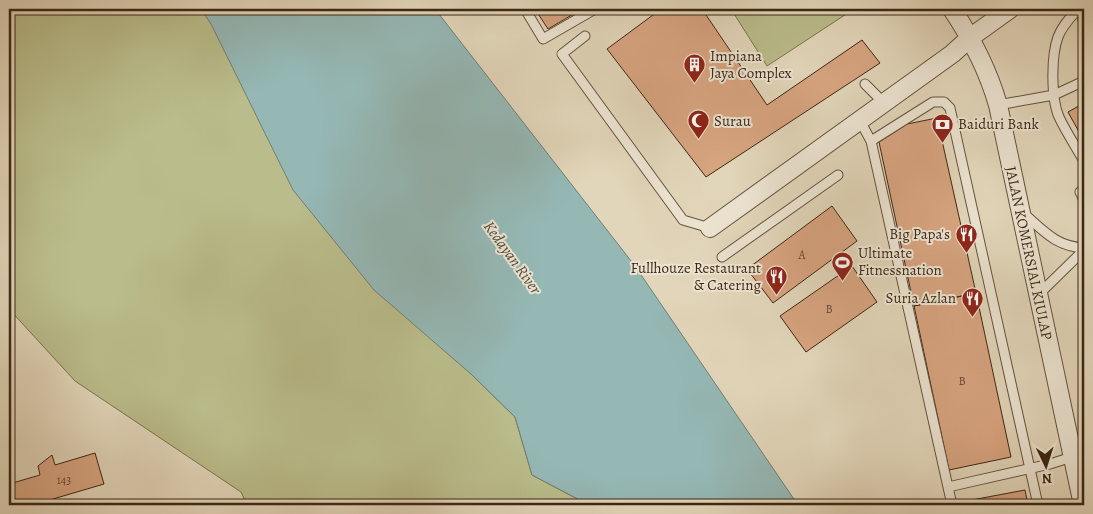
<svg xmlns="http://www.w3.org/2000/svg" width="1093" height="514" font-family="Alegreya,serif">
	<rect width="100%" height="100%" fill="#e2d6ba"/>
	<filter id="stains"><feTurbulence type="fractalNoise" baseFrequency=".004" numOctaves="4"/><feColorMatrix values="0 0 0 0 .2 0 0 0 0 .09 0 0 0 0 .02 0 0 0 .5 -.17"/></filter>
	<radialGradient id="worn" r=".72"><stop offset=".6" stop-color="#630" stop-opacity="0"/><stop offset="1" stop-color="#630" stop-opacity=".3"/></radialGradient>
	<path fill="#babc8b" stroke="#7c7250" d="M9,9H201L471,374L515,417L532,475L589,505H247L241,492L75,381L9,309Z
		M731,9H854L767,66Z"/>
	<path fill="#95b8b5" stroke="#727e75" d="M201,9H435L635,266L798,505H589L532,475L515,417L471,374L374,290L293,190L211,24Z"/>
	<path fill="#d7a480" stroke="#3d2715" d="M535,9H582L548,29Z
		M661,9H702L767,105L862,40L880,63L706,177L607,49Z
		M1084,103V141L1068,112Z
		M937,118L976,293L914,306L879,142L907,124Z
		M832,206L857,241L773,303L747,269Z
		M852,266L877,302L806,352L780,316Z
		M976,293L1011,457L949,470L914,306Z
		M95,453L104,484L53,499L54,505H9V484L40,475L38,466L52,455L55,465Z
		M1025,490L1028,505H962L961,502Z"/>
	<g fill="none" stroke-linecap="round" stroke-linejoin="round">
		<defs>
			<path id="lane" d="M525,9L543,39L595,9
				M1078,9C1070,18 1062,26 1058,37C1051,56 1051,99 1059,117C1066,132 1076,147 1084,161
				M1081,9L1084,25
				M585,36L562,54L683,220L710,228
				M865,84L884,103
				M998,105L1054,95L1084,81
				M860,121L871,141
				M1084,190L1080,192L1084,200
				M1023,213C1044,231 1055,246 1084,248
				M722,257L838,175
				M1038,295L1084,250
				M948,487L1050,464L1072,457
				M952,505L871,141L933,102H944L950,108L1038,505"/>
			<path id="street" d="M952,9C972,39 988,70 998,105L1083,505
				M710,228L952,54L971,37L1010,9"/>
		</defs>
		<use href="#lane" stroke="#66533e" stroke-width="11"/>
		<use href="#street" stroke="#66533e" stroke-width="20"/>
		<use href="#lane" stroke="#ece4d2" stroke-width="9"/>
		<use href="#street" stroke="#ece4d2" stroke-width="18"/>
	</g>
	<defs>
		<symbol id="building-pin" viewBox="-11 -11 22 30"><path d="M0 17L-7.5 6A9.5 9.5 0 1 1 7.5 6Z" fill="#8f2418" stroke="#ece4d2"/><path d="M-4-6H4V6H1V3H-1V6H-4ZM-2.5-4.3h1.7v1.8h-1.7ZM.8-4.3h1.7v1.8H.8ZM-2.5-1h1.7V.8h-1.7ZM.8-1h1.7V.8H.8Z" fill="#fff"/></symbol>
		<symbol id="mosque-pin" viewBox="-11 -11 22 30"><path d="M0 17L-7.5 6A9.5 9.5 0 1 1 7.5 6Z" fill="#8f2418" stroke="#ece4d2"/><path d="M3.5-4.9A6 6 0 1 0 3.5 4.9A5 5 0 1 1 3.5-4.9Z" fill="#fff"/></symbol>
		<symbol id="bank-pin" viewBox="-11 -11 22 30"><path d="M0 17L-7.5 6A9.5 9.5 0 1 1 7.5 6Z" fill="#8f2418" stroke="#ece4d2"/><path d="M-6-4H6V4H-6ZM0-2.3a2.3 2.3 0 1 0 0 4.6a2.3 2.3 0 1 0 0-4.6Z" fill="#fff"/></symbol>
		<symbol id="restaurant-pin" viewBox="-11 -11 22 30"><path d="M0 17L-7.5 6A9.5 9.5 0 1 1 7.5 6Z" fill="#8f2418" stroke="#ece4d2"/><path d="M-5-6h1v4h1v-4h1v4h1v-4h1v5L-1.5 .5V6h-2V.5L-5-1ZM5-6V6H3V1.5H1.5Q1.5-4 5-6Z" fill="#fff"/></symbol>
		<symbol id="stadium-pin" viewBox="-11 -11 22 30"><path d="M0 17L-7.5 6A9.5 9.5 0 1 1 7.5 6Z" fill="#8f2418" stroke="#ece4d2"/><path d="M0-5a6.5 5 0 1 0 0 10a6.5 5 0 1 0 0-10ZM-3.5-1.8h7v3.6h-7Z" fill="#fff"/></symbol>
	</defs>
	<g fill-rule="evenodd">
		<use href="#building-pin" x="682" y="52" width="25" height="34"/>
		<use href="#mosque-pin" x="686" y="108" width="25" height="34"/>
		<use href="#bank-pin" x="930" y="112" width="25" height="34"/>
		<use href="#restaurant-pin" x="954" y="222" width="25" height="34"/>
		<use href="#stadium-pin" x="830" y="250" width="25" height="34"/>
		<use href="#restaurant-pin" x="764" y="264" width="25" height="34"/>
		<use href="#restaurant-pin" x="960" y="286" width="25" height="34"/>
	</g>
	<g text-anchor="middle" stroke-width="4" stroke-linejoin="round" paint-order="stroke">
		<g font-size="12" fill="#644630">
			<text x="802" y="259">A</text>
			<text x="829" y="313">B</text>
			<text x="962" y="385">B</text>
			<text x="64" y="484">143</text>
		</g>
		<g font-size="15" fill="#3d2715" stroke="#ece4d2" text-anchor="start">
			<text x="710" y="61">Impiana<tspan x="710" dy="17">Jaya Complex</tspan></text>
			<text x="714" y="126">Surau</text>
			<text x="958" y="129">Baiduri Bank</text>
			<text x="950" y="239" text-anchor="end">Big Papa's</text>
			<text x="858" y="258">Ultimate<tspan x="858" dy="17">Fitnessnation</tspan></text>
			<text x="761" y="273" text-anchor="end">Fullhouze Restaurant<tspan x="761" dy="17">&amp; Catering</tspan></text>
			<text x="956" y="303" text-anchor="end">Suria Azlan</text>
		</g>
		<g font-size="15" fill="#3d2715" stroke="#ece4d2">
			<text transform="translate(1029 253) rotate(78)" y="5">JALAN KOMERSIAL KIULAP</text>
		</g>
		<g font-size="16" font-style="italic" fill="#534b3d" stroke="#ece4d2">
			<text transform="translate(513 257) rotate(54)" y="6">Kedayan River</text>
		</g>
	</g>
	<rect width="1093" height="514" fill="none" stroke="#e2d6ba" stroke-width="30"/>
	<rect x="10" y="10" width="1073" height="494" fill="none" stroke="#3d2715" stroke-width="2.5"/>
	<rect x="15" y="15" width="1063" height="484" fill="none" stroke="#3d2715"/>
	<g transform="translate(1046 466) rotate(176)" stroke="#ece4d2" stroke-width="4" paint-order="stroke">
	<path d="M0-4L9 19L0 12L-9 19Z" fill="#3d2715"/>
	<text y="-8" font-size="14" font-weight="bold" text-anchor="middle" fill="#3d2715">N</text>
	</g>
	<rect width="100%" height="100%" filter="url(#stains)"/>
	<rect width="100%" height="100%" fill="url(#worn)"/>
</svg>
